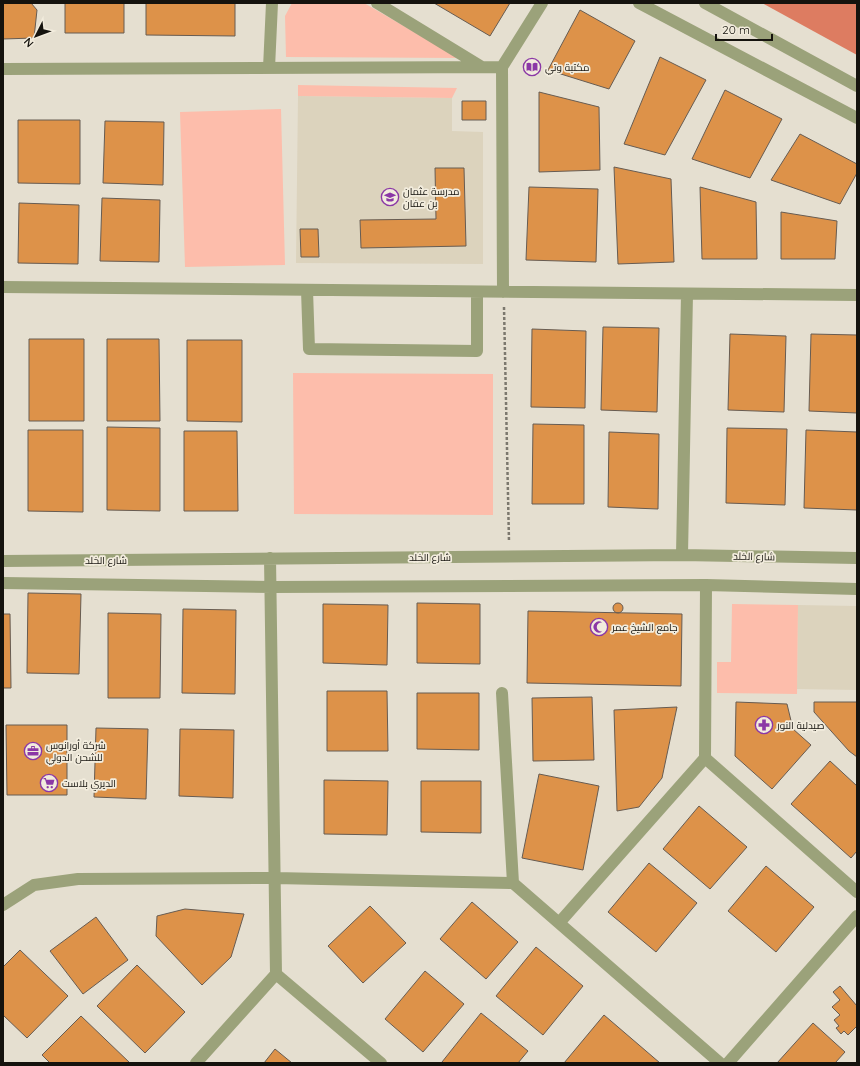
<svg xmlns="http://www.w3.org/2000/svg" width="860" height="1066" font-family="Quicksand,Cairo,sans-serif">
	<rect width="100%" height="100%" fill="#e5dfd0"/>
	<path fill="#dcd3bd" d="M298,96L452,98V131L483,132V264L296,263Z
		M798,605L857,606V690L797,689Z"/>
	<path fill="#fdbdab" d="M292,3H364L459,58L286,57L285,16Z
		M298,85L457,88L452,98L298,96Z
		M281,109L285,265L185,267L180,112Z
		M293,373L493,374V515L294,514Z
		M732,604L798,605L797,694L717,693V662H731Z"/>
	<path fill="#dd7c61" d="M762,3H857V55Z"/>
	<path fill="#dd9249" stroke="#675c52" d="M3,3H31L37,10L34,38L3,39Z
		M65,3H124V33H65Z
		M146,3H235V36L146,35Z
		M434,3H510L490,36Z
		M580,10L635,41L609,89L548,70Z
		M660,57L706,80L665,155L624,144Z
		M725,90L782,119L750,178L692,159Z
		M539,92L599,107L600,170L539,172Z
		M462,101H486V120H462Z
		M18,120H80V184L18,183Z
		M105,121L164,122L163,185L103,183Z
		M800,134L857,164V173L840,204L771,180Z
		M614,167L671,179L674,262L618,264Z
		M435,168H464L466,246L361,248L360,220L436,219Z
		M529,187L598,189L596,262L526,260Z
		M700,187L756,202L757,259H702Z
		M102,198L160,200L159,262L100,261Z
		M19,203L79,205L78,264L18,263Z
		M781,212L837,221L835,259H781Z
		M300,229H318L319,257H301Z
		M603,327L659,328L657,412L601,410Z
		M532,329L586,331L585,408L531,407Z
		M730,334L786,336L784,412L728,410Z
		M811,334L857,335V413L809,411Z
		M29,339H84V421H29Z
		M107,339H159L160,421H107Z
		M187,340H242V422L187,421Z
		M533,424L584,425V504H532Z
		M107,427L160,428V511L107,510Z
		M727,428L787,429L785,505L726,503Z
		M28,430H83V512L28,511Z
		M806,430L857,432V510L804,508Z
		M184,431H237L238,511H184Z
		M609,432L659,434L658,509L608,507Z
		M28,593L81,594L79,674L27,673Z
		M613 608a5 5 0 1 1 10 0a5 5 0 1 1-10 0Z
		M417,603L480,604V664L417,663Z
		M323,604L388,605L387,665L323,663Z
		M183,609L236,610L235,694L182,693Z
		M528,611L682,614L681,686L527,683Z
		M108,613L161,614L160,698H108Z
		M3,614H10L11,688H3Z
		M327,691H387L388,751H327Z
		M417,693H479V750L417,749Z
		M592,697L594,760L533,761L532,698Z
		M736,702L787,704L793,729L811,745L772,789L735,756Z
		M814,702H857V757L849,751L814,712Z
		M677,707L662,778L639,807L617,811L614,710Z
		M6,725H67V795H7Z
		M96,728L148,729L146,799L94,797Z
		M180,729L234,730L233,798L179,796Z
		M830,761L857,786V851L851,858L791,804Z
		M539,774L599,786L583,870L522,858Z
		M324,780L388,781L387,835L324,834Z
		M421,781H481V833L421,832Z
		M699,806L747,847L710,889L663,849Z
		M649,863L697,903L656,952L608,912Z
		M766,866L814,907L776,952L728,911Z
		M472,902L518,942L486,979L440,939Z
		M370,906L406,943L363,983L328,946Z
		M185,909L244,914L231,957L202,985L156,936L157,916Z
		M96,917L128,960L83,994L50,951Z
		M536,947L583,986L543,1035L496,996Z
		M20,950L68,996L27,1038L3,1015V967Z
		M137,965L185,1012L145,1053L97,1006Z
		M425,971L464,1004L423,1052L385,1019Z
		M840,986L857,1006V1026L848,1035L844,1031L841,1034L836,1028L839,1026L834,1020L840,1015L832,1007L840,1000L833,992Z
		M481,1013L528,1051L518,1063H443L442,1062Z
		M604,1015L660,1063H564Z
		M81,1016L130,1063H50L42,1055Z
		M813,1023L845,1052L835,1063H777Z
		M275,1049L292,1063H264Z"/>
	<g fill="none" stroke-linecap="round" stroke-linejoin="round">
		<path stroke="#7c786e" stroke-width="2.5" stroke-dasharray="3 2" stroke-linecap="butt" d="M504,307L509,542"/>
		<path stroke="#9ba27a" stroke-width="12" d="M377,3L482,67
			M639,3L857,118
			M705,3L857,86
			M269,68L272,3
			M3,69L502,67
			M3,287L857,295
			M307,290L309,349L477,351V292
			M503,292L502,67L542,3
			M682,555L687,294
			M3,561L682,555L857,558
			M3,583L271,587L706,585L857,589
			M502,693L513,883
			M705,758L857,892
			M3,905L34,885L78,879L275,878L513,883L720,1063
			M559,923L705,758L706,585
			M276,974L381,1063
			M196,1063L276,974L270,558
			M728,1063L857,916"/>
	</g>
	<defs>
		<symbol id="library-ring" viewBox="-11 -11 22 22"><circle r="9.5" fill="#f2ecdd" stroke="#8b38a6" stroke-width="1.5"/><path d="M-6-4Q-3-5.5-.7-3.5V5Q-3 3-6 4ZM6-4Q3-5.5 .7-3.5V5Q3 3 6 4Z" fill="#8b38a6"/></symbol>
		<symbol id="school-ring" viewBox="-11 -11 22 22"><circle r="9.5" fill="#f2ecdd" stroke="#8b38a6" stroke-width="1.5"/><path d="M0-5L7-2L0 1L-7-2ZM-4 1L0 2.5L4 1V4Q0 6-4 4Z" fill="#8b38a6"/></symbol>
		<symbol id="mosque-ring" viewBox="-11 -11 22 22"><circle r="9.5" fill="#f2ecdd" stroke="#8b38a6" stroke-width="1.5"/><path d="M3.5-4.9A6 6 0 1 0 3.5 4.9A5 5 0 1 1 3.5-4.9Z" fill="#8b38a6"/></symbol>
		<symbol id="pharmacy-ring" viewBox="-11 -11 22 22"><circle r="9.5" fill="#f2ecdd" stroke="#8b38a6" stroke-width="1.5"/><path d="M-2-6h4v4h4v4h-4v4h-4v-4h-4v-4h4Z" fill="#8b38a6"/></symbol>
		<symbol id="office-ring" viewBox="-11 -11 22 22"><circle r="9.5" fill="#f2ecdd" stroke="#8b38a6" stroke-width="1.5"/><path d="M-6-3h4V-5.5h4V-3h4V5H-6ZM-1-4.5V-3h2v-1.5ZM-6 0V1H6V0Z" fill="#8b38a6"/></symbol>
		<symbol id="supermarket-ring" viewBox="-11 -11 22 22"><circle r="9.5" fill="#f2ecdd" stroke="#8b38a6" stroke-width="1.5"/><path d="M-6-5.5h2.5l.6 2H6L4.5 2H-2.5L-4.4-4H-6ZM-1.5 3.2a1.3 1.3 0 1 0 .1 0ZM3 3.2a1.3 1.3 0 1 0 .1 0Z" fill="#8b38a6"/></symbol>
	</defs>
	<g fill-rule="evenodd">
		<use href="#library-ring" x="522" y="57" width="20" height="20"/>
		<use href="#school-ring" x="380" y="187" width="20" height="20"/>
		<use href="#mosque-ring" x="589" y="617" width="20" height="20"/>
		<use href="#pharmacy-ring" x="754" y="715" width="20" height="20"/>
		<use href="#office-ring" x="23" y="741" width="20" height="20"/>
		<use href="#supermarket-ring" x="39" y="773" width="20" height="20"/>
	</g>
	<g text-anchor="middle" stroke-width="3.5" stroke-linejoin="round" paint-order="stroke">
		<g font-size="10" fill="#15130e" stroke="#f2ecdd" text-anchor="start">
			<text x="545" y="71">مكتبة وتي</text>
			<text x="403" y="195">مدرسة عثمان<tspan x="403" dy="12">بن عفان</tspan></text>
			<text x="612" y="631">جامع الشيخ عمر</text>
			<text x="777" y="729">صيدلية النور</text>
			<text x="46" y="749">شركة أورانوس<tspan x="46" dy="12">للشحن الدولي</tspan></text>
			<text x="62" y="787">الديري بلاست</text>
		</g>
		<g font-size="10" fill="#15130e" stroke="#f2ecdd">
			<text transform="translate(754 556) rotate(1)" y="4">شارع الخلد</text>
			<text x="430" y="561">شارع الخلد</text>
			<text x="106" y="564">شارع الخلد</text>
		</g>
	</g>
	<rect width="860" height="1066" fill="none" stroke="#15130e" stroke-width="8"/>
	<g transform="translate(36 36) rotate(228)" stroke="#f2ecdd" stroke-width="3" paint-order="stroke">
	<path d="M0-3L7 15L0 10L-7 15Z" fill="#15130e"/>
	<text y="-6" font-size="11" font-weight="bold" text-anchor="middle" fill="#15130e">N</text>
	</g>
	<path d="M716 34v6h56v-6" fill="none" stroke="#15130e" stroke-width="2"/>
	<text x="722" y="34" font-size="12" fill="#15130e" stroke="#f2ecdd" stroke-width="3" paint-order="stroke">20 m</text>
</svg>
